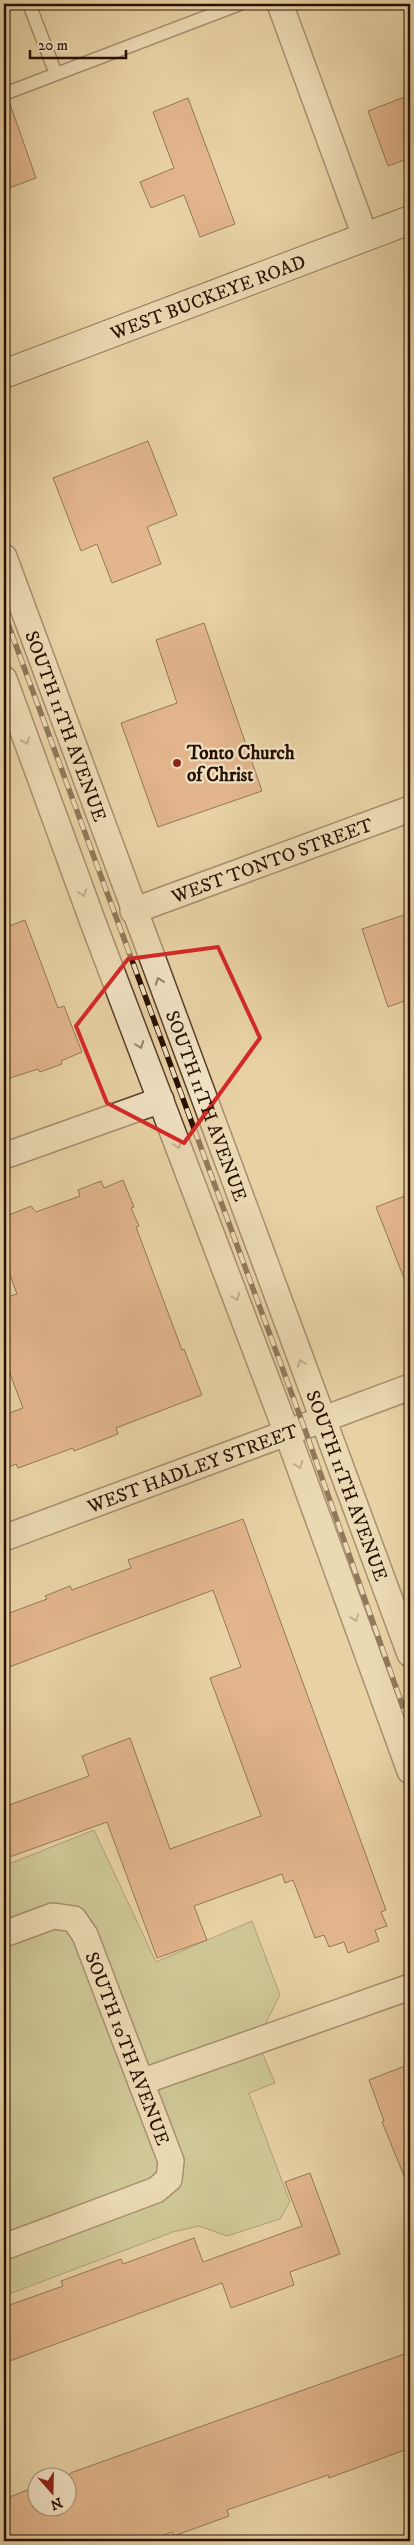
<svg xmlns="http://www.w3.org/2000/svg" width="414" height="2545" font-family="'IM FELL DW Pica',serif">
	<rect width="100%" height="100%" fill="#e8d2a5"/>
	<filter id="stains"><feTurbulence type="fractalNoise" baseFrequency=".004" numOctaves="4"/><feColorMatrix values="0 0 0 0 .2 0 0 0 0 .09 0 0 0 0 .02 0 0 0 .5 -.17"/></filter>
	<radialGradient id="worn" r=".72"><stop offset=".6" stop-color="#630" stop-opacity="0"/><stop offset="1" stop-color="#630" stop-opacity=".3"/></radialGradient>
	<path fill="#b4bc87" stroke="#6e6644" d="M94,1830L156,1962L252,1921L280,1995L257,2040L275,2083L249,2093L290,2202L280,2219L227,2236L199,2226L173,2232L4,2296V1866Z"/>
	<path fill="#dc926d" stroke="#270f02" d="M410,95V158L388,166L368,111Z
		M188,98L235,224L200,237L184,195L151,208L140,182L174,168L153,112Z
		M9,101L36,178L4,190V102Z
		M148,441L177,515L147,527L161,564L112,583L97,544L81,551L53,478Z
		M204,623L262,791L158,827L121,723L177,703L156,640Z
		M410,913V999L388,1007L362,929Z
		M25,920L58,1008L64,1006L82,1052L61,1061L62,1064L40,1072L38,1069L4,1080V928Z
		M123,1180L134,1207L131,1208L139,1226L136,1227L182,1350L184,1349L202,1395L116,1428L118,1434L74,1451L73,1448L18,1468L16,1464L4,1469V1415L23,1408L4,1358V1298L17,1294L4,1259V1217L31,1206L36,1212L80,1196L78,1190L101,1181L104,1188Z
		M410,1194V1290L409,1291L376,1207Z
		M243,1519L386,1910L381,1912L387,1926L375,1930L379,1941L348,1953L344,1942L329,1947L324,1935L315,1938L293,1880L285,1883L282,1874L194,1906L207,1940L157,1958L107,1822L4,1859V1807L89,1776L82,1756L130,1738L170,1849L261,1816L210,1678L241,1667L213,1590L4,1669V1615L47,1599L45,1596L70,1586L72,1590L131,1568L128,1560Z
		M410,2064V2187L409,2188L382,2122L384,2121L369,2080Z
		M310,2173L340,2254L290,2272L294,2285L231,2308L222,2283L4,2363V2307L63,2286L61,2281L121,2259L123,2264L194,2238L203,2262L302,2226L285,2182Z
		M410,2352V2448L329,2478L328,2475L227,2510L229,2516L174,2536L172,2532L147,2541H4V2499L38,2486V2508H68V2478H62L73,2472Z"/>
	<g fill="none" stroke-linecap="round" stroke-linejoin="round">
		<defs>
			<path id="lane" d="M29,4L56,74
				M4,94L240,4"/>
			<g id="street">
				<path d="M280,4L365,236"/>
				<path id="s1" d="M4,557L410,1654"/>
				<path d="M4,679L94,925L287,1433L410,1771"/>
				<path id="s2" d="M133,911L410,809"/>
				<path d="M4,1156L161,1100"/>
				<path id="s3" d="M4,1538L410,1387"/>
				<path id="s4" d="M4,1934L53,1916L74,1919L85,1935L171,2161L169,2179L156,2190L4,2247"/>
				<path d="M141,2082L410,1987"/>
			</g>
			<g id="secondary">
				<path id="s5" d="M4,374L410,220"/>
			</g>
		</defs>
		<use href="#lane" stroke="#57402b" stroke-width="15"/>
		<use href="#street" stroke="#57402b" stroke-width="28"/>
		<use href="#secondary" stroke="#270f02" stroke-width="30"/>
		<use href="#lane" stroke="#f0e2c4" stroke-width="12"/>
		<use href="#street" stroke="#f0e2c4" stroke-width="25"/>
		<use href="#secondary" stroke="#f0e2c4" stroke-width="28"/>
		<defs>
			<path id="rail" d="M4,613L304,1427L410,1727"/>
		</defs>
		<use href="#rail" stroke="#270f02" stroke-width="5.5"/>
		<use href="#rail" stroke="#f0e2c4" stroke-width="4" stroke-dasharray="11" stroke-linecap="butt"/>
	</g>
	<defs><path id="oneway-chevron" d="M-2-3.5L2.5 0L-2 3.5" fill="none" stroke-width="1.6" stroke-linecap="round" stroke-linejoin="round" transform="scale(1.25)"/></defs>
	<g stroke="#96836d">
		<use href="#oneway-chevron" transform="translate(26 741) rotate(70)"/>
		<use href="#oneway-chevron" transform="translate(83 893) rotate(70)"/>
		<use href="#oneway-chevron" transform="translate(159 981) rotate(-110)"/>
		<use href="#oneway-chevron" transform="translate(140 1045) rotate(69)"/>
		<use href="#oneway-chevron" transform="translate(178 1145) rotate(69)"/>
		<use href="#oneway-chevron" transform="translate(236 1297) rotate(69)"/>
		<use href="#oneway-chevron" transform="translate(301 1363) rotate(-110)"/>
		<use href="#oneway-chevron" transform="translate(299 1465) rotate(70)"/>
		<use href="#oneway-chevron" transform="translate(355 1618) rotate(70)"/>
	</g>
	<path d="M0 0H414V2545H0ZM218,947L260,1038L184,1143L107,1103L76,1026L128,959Z" fill="#e8d2a5" fill-opacity=".55" fill-rule="evenodd"/>
	<path fill="none" stroke="#d62828" stroke-width="4" stroke-linejoin="round" d="M218,947L260,1038L184,1143L107,1103L76,1026L128,959Z"/>
	<circle fill="#8f2418" stroke="#f0e2c4" stroke-width="2" cx="177" cy="763" r="5"/>
	<g text-anchor="middle" stroke-width="4.5" stroke-linejoin="round" paint-order="stroke">
		<g font-size="19" fill="#270f02" stroke="#f0e2c4">
			<text dy="7" stroke="none"><textPath href="#s5" startOffset="218">WEST BUCKEYE ROAD</textPath></text>
			<text dy="7" stroke="none"><textPath href="#s1" startOffset="180">SOUTH 11TH AVENUE</textPath></text>
			<text dy="7" stroke="none"><textPath href="#s2" startOffset="148">WEST TONTO STREET</textPath></text>
			<text dy="7" stroke="none"><textPath href="#s1" startOffset="585">SOUTH 11TH AVENUE</textPath></text>
			<text dy="7" stroke="none"><textPath href="#s3" startOffset="201">WEST HADLEY STREET</textPath></text>
			<text dy="7" stroke="none"><textPath href="#s1" startOffset="990">SOUTH 11TH AVENUE</textPath></text>
			<text dy="7" stroke="none"><textPath href="#s4" startOffset="214">SOUTH 10TH AVENUE</textPath></text>
		</g>
		<g font-size="19" font-weight="bold" fill="#270f02" stroke="#f0e2c4" text-anchor="start">
			<text x="187" y="759">Tonto Church<tspan x="187" dy="22">of Christ</tspan></text>
		</g>
	</g>
	<rect width="414" height="2545" fill="none" stroke="#e8d2a5" stroke-width="20"/>
	<rect x="5" y="5" width="404" height="2535" fill="none" stroke="#270f02" stroke-width="2.5"/>
	<rect x="10" y="10" width="394" height="2525" fill="none" stroke="#270f02"/>
	<g transform="translate(52 2492) rotate(160)"><circle r="24" fill="#f0e2c4" stroke="#a08e76"/>
	<path d="M0-4L9 19L0 12L-9 19Z" fill="#8f2418"/>
	<text y="-8" font-size="14" font-weight="bold" text-anchor="middle" fill="#270f02">N</text>
	</g>
	<path d="M30 50v8h96v-8" fill="none" stroke="#270f02" stroke-width="2.5"/>
	<text x="38" y="50" font-size="15" fill="#270f02" stroke="#f0e2c4" stroke-width="4" paint-order="stroke">20 m</text>
	<rect width="100%" height="100%" filter="url(#stains)"/>
	<rect width="100%" height="100%" fill="url(#worn)"/>
</svg>
